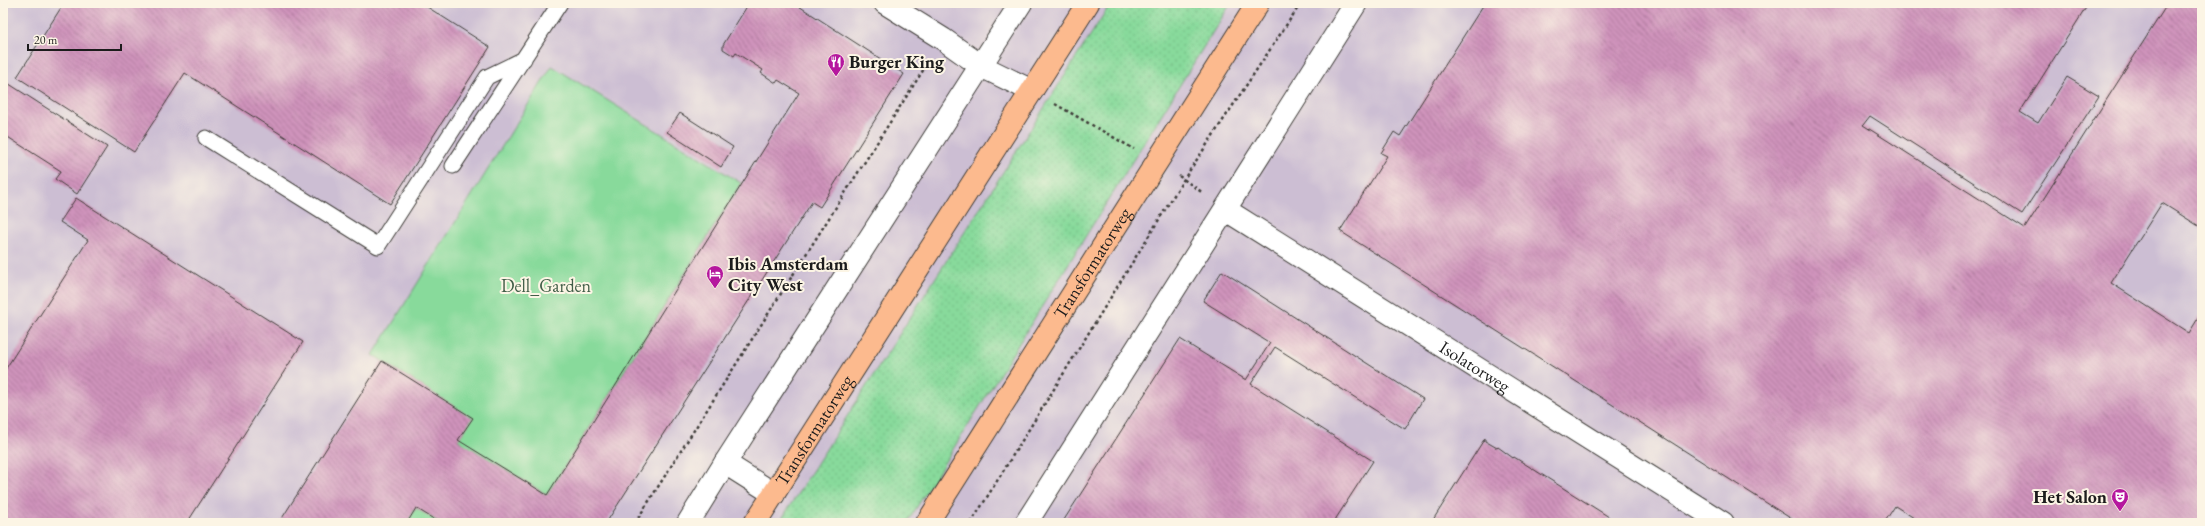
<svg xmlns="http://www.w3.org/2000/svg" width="2205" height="526" font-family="'EB Garamond',serif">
	<defs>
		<pattern id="grass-dots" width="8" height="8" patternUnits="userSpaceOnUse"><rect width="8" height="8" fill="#88da9b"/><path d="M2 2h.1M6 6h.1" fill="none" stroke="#75ba85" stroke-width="1.8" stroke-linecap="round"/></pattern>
		<pattern id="building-back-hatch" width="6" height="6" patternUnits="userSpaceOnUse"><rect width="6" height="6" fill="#cf93bb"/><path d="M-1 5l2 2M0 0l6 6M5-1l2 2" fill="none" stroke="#a77797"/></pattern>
	</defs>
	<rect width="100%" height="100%" fill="#fcf5e5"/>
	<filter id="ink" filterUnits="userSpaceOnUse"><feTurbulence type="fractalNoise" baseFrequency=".025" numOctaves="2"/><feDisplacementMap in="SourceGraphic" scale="8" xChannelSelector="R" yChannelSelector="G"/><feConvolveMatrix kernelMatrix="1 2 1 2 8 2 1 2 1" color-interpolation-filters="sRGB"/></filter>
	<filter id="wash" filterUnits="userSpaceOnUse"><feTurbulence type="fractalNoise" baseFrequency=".012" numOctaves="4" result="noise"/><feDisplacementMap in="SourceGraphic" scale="16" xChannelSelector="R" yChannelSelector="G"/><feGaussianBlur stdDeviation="0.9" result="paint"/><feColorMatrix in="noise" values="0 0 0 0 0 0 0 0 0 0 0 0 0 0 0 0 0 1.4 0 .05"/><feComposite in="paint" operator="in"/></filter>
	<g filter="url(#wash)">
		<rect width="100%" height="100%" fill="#f6e8d0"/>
		<path fill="#ccbed3" d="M3,3H2202V523H3Z"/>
		<path fill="url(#grass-dots)" stroke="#527b5c" d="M1111,3H1231L907,523H779Z"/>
		<path fill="#88da9b" stroke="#527b5c" d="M552,66L741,183L547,495L458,440L472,418L373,355Z
			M416,508L440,523H406Z"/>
		<g id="blocks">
			<path fill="url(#building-back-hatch)" d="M64,3H421L490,47L390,204L185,73L134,152L17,77Z
				M749,3H794L904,74L820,207L812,202L606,523H440L416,508L407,523H279L382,361L473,418L458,440L547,495L799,93L778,80L776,83L761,73L763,70L736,53L734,56L723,49V45Z
				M1482,3H2089L2020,112L2038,123L2067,77L2099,96L2022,214L1870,116L1863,125L2025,228L2168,3H2197L2202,6V228L2162,203L2111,283L2189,333L2202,312V523H1922L1895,506L1884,523H1798L1340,231L1387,156L1381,153L1394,132L1400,136L1484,4Z
				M3,80L107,147L77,194L55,179L61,171L3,134Z
				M680,113L733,147L721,167L667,132Z
				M76,198L303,342L187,523H3V373L88,240L60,222Z
				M1222,271L1423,399L1405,429L1275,347L1251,384L1373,461L1333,523H1062L1180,339L1246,380L1270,343L1203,301Z
				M1485,438V441L1497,448L1498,447L1513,458L1514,457L1609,517L1608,519L1614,523H1431Z"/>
		</g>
	</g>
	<g filter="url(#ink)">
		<use href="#blocks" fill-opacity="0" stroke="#3d3b37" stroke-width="1"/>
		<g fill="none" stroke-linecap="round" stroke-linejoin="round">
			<defs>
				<path id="service" d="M206,138L378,246L487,77L524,59
					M453,166L560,3"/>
				<g id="minor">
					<path d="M885,3L943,39L981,66L1032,91"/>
					<path id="s1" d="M1226,210L1723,523"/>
					<path d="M774,494L725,463L1021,3"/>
					<path d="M688,523L725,463"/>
					<path d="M1026,523L1356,3"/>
				</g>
				<g id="primary">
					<path id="s2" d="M755,523L1088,3"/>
					<path id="s3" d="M927,523L1258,3"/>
				</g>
			</defs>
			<use href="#service" stroke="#3d3b37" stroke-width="17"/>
			<use href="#minor" stroke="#3d3b37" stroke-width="24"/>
			<use href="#primary" stroke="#3d3b37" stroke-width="24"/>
			<path stroke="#3d3b37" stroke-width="2.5" stroke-dasharray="3 3" stroke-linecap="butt" d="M1055,104L1134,149
				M1179,176L1203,193
				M635,523L929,61
				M971,523L1184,179L1301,3"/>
			<use href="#service" stroke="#fff" stroke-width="15"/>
			<use href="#minor" stroke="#fff" stroke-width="22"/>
			<use href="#primary" stroke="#fcba8e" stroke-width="22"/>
		</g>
	</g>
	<defs>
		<symbol id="restaurant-pin" viewBox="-11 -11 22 30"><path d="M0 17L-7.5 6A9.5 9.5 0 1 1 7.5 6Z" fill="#b5179e" stroke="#fcf5e5"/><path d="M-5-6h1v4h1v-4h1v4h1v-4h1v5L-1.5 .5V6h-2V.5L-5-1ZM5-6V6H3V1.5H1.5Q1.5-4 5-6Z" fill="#fff"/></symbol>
		<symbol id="hotel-pin" viewBox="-11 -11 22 30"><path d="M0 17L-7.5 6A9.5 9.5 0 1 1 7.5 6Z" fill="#b5179e" stroke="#fcf5e5"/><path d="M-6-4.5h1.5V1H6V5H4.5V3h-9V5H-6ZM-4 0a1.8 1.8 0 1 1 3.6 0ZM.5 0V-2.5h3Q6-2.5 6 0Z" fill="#fff"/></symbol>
		<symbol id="theatre-pin" viewBox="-11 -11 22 30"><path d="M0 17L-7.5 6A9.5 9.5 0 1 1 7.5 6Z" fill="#b5179e" stroke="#fcf5e5"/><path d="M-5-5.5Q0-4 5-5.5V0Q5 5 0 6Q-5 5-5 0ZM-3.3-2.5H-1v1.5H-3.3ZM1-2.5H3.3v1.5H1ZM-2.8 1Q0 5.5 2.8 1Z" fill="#fff"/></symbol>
	</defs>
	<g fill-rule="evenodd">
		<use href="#restaurant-pin" x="826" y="52" width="20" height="27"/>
		<use href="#hotel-pin" x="705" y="264" width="20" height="27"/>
		<use href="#theatre-pin" x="2110" y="487" width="20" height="27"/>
	</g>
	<g text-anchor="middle" stroke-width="4" stroke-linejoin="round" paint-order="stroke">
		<g font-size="18" font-weight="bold" fill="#1c1c1c" stroke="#fcf5e5" text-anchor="start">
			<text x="849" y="68">Burger King</text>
			<text x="728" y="270">Ibis Amsterdam<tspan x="728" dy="21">City West</tspan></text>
			<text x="2107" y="503" text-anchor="end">Het Salon</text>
		</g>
		<g font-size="18" fill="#1c1c1c" stroke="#fcf5e5">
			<text dy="6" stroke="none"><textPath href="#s3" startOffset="308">Transformatorweg</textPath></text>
			<text dy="6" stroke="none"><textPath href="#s1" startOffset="294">Isolatorweg</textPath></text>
			<text dy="6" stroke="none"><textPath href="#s2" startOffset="110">Transformatorweg</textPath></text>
		</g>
		<g font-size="18" fill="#425e48" stroke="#fcf5e5">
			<text x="546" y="292">Dell_Garden</text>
		</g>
	</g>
	<rect width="2205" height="526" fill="none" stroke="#fcf5e5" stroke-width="16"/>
	<path d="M28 44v6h93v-6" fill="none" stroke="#1c1c1c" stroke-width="2"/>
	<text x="34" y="44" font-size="12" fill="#1c1c1c" stroke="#fcf5e5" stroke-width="3" paint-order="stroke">20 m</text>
</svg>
